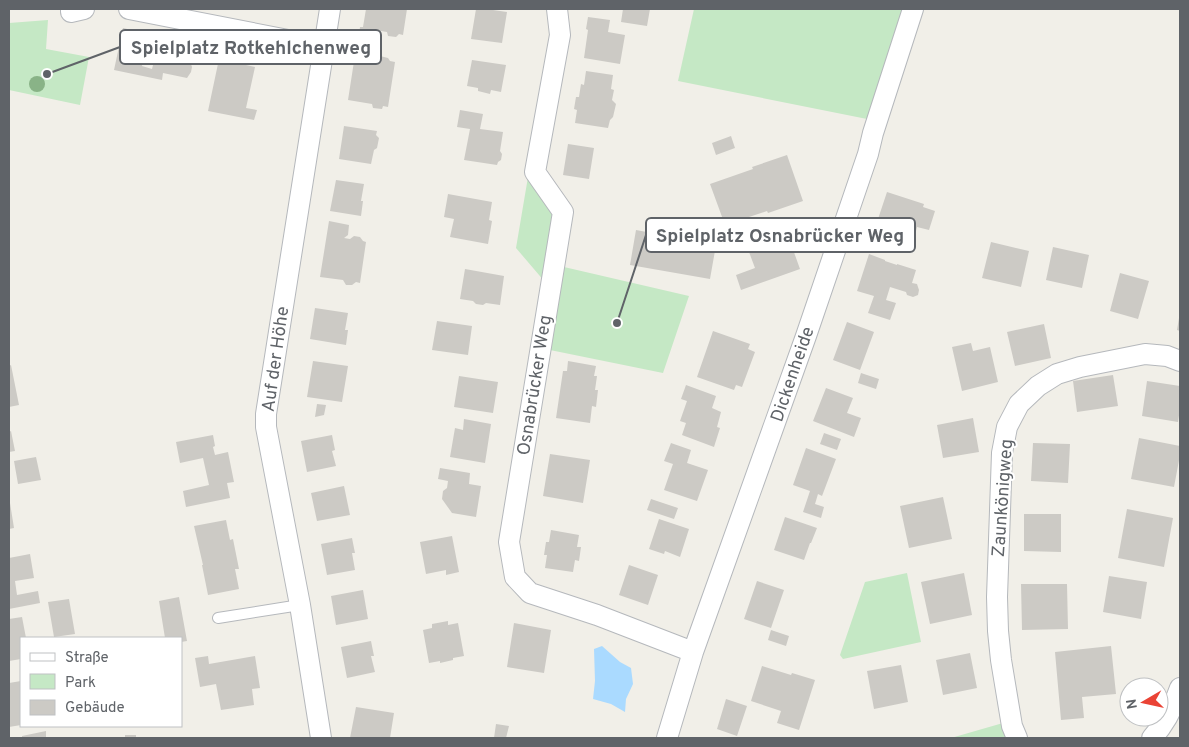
<svg xmlns="http://www.w3.org/2000/svg" width="1189" height="747" font-family="Overpass,sans-serif">
	<rect width="100%" height="100%" fill="#f1efe8"/>
	<path fill="#c5e8c5" d="M694,9H907L872,120L678,81Z
		M48,20L46,49L89,57L80,105L9,90V23Z
		M528,177L555,216L545,282L516,248Z
		M564,267L689,296L663,373L550,350Z
		M907,573L921,642L843,659L840,655L865,582Z
		M1003,723L1009,738H951Z"/>
	<path fill="#aadaff" d="M602,646L620,662L631,668L633,684L626,699L625,712L611,704L593,699L595,681L594,649Z"/>
	<path fill="#cccac5" d="M366,9H407L403,35L399,34L396,37L388,36L387,32L381,31L379,45L358,41L360,27H363Z
		M476,9H486L507,12L502,43L471,39Z
		M623,9H650L647,26L621,22Z
		M588,17L610,20L608,32L625,35L620,64L584,58L588,30L586,29Z
		M123,28L148,34L142,66L152,69L156,53L166,55L170,38L195,43L191,64L192,67L191,72L187,78L163,73L162,80L114,70Z
		M355,55L378,59L380,56L388,58L390,61L395,62L388,107L383,106L382,109L373,108L372,104L348,100Z
		M219,59L255,67L246,108L257,110L254,120L208,111Z
		M472,60L506,65L501,92L491,90L490,94L478,91V88L467,86Z
		M586,71L613,75L611,89L614,90L612,100L616,104L613,117L610,120L608,128L575,123L577,110L574,109L576,97H579L581,84L584,85Z
		M460,110L483,114L480,129L503,132L500,151L502,154L501,160L498,162L497,165L464,160L470,129L457,127Z
		M344,126L377,131L376,135L379,138L377,148L374,150L371,164L339,159Z
		M731,136L735,148L716,155L712,143Z
		M568,144L594,148L589,179L563,175Z
		M787,155L803,201L768,213L767,211L725,225L710,184L753,169L752,167Z
		M336,180L364,184L361,201H363L361,216L330,211Z
		M887,192L924,204L923,207L935,211L929,230L917,227L916,231L878,219Z
		M448,194L492,202L489,220L492,221L488,244L450,237L454,219L444,217Z
		M329,221L349,225L348,235L344,238L350,239L354,236L360,237L363,241L366,242L360,283L356,282L352,285H346L343,280L320,277Z
		M636,230L716,245L710,279L630,265Z
		M786,230L800,269L741,290L736,275L755,268L746,244Z
		M991,242L1029,251L1021,287L982,278Z
		M1053,247L1089,255L1082,288L1046,280Z
		M869,254L885,260V261L897,265V264L916,270L912,283L917,284L919,290L918,295L913,297L907,295L906,292L890,287L886,300L896,303L890,320L868,313L874,296L857,291Z
		M465,269L504,276L500,305L486,303L483,305L476,304L473,301L460,299Z
		M1120,273L1149,281L1138,319L1110,311Z
		M315,308L348,313L345,330H348L346,345L310,339Z
		M1179,318H1180V331L1177,330Z
		M437,321L472,326L468,355L432,350Z
		M847,322L874,332L860,370L833,360Z
		M1044,324L1051,358L1015,366L1007,332Z
		M713,331L750,344L748,349L755,352L742,387L736,385L734,390L697,377Z
		M971,343L973,351L990,347L998,382L962,391L952,347Z
		M313,361L348,366L342,402L307,397Z
		M568,361L596,366L594,376H597L595,390H598L596,407L592,406L590,423L556,418L563,371H567Z
		M11,365L19,405L9,407V366Z
		M861,373L879,379L876,389L858,383Z
		M1113,375L1118,406L1077,412L1073,381Z
		M459,376L498,382L493,413L454,407Z
		M1147,381L1180,386V409L1178,422L1142,416Z
		M686,385L716,396L712,408L721,412L717,427L720,428L714,447L682,435L686,423L680,421L687,401L681,399Z
		M826,388L853,398L847,413L861,418L854,437L813,421Z
		M317,404L326,405L324,415L315,417Z
		M973,418L979,452L943,458L937,425Z
		M464,419L491,424L485,463L450,457L455,428L463,430Z
		M11,431L15,451L9,452V432Z
		M824,433L841,439L837,450L820,444Z
		M213,435L215,446L213,447L215,455L228,452L234,482L227,483L230,498L186,507L183,491L209,485L203,458L180,463L176,442Z
		M332,435L335,450L332,451L336,466L307,472L301,441Z
		M1139,438L1180,446V455L1174,487L1131,479Z
		M671,443L691,450L687,463L708,470L697,501L664,490L673,464L664,461Z
		M1033,443L1070,444L1068,483L1031,481Z
		M806,448L836,459L822,496L818,494L815,504L824,507L821,518L803,512L810,491L793,485Z
		M550,454L590,460L583,503L543,496Z
		M36,457L41,480L18,484L14,461Z
		M440,468L470,473L469,484L481,486L476,517L452,513L442,499L443,491L447,488L448,481L438,479Z
		M344,486L350,515L317,521L311,493Z
		M943,497L952,539L909,548L900,506Z
		M651,499L678,508L674,519L647,510Z
		M9,503H10L14,528L9,529Z
		M1127,509L1173,518L1164,567L1118,558Z
		M1024,514H1061V552L1024,551Z
		M785,517L817,528L811,543H810L804,560L774,550Z
		M659,519L689,529L680,557L665,551L664,554L649,549Z
		M226,520L230,540L233,539L239,569H235L239,589L208,595L202,565H203L194,526Z
		M551,530L579,535L577,547H581L579,561L575,560L573,572L545,568L547,555H544L546,542H549Z
		M452,536L459,572L446,575V570L426,574L420,542Z
		M352,538L355,553H352L355,570L327,575L321,544Z
		M30,554L34,578L15,581L17,595L38,591L40,603L9,609V558Z
		M629,565L658,575L648,605L619,595Z
		M964,573L972,615L930,624L921,582Z
		M1109,576L1147,582L1141,619L1103,612Z
		M757,581L784,590L771,628L744,619Z
		M1021,584H1067L1068,629L1022,630Z
		M363,590L368,619L336,625L331,596Z
		M179,597L187,641L181,642V638H165L159,601Z
		M69,599L75,634L54,637L48,602Z
		M22,617L26,638H21V659L9,661V619Z
		M448,621V625L458,623L464,656L453,658V660L440,663V661L429,663L423,630L432,628V624Z
		M514,623L551,630L544,673L507,667Z
		M771,630L789,636L786,646L768,640Z
		M371,641L374,656H371L375,672L347,678L341,647Z
		M1111,646L1116,694L1082,697L1084,718L1061,720L1055,652Z
		M970,653L977,688L943,695L936,660Z
		M208,656L209,664L255,656L260,688L252,689L254,705L221,710L216,684L200,687L195,658Z
		M901,665L908,702L874,709L867,671Z
		M762,666L791,675L792,673L815,680L799,730L777,723L781,711L751,701Z
		M21,681V725L9,727V683Z
		M726,699L747,706L737,736L717,729Z
		M356,707L394,713L390,738H350Z
		M496,724L509,726L506,738H494Z
		M46,731V738H22V736Z
		M125,735H136V738H125Z"/>
	<g fill="none" stroke-linecap="round" stroke-linejoin="round">
		<defs>
			<path id="service" d="M218,618L300,605"/>
			<path id="minor" d="M71,9V12L84,9
				M129,9L324,47
				M557,9L560,35L535,172L563,212L509,542L515,577L530,593L597,615L693,652
				M321,738L300,605L266,427V414L330,9
				M667,738L693,652L806,336L868,154L873,133L913,9
				M1017,738L1012,726L1001,660L998,631L997,597L1002,453L1007,427L1019,404L1038,386L1057,374L1080,367L1145,354L1167,356L1180,361
				M1152,738C1165,724 1174,706 1180,688"/>
		</defs>
		<use href="#service" stroke="#b5b8bc" stroke-width="12"/>
		<use href="#minor" stroke="#b5b8bc" stroke-width="22"/>
		<use href="#service" stroke="#fff" stroke-width="10"/>
		<use href="#minor" stroke="#fff" stroke-width="20"/>
	</g>
	<circle fill="#89b387" cx="37" cy="84" r="8"/>
	<g text-anchor="middle" stroke-width="4" stroke-linejoin="round" paint-order="stroke">
		<g font-size="18" fill="#5f6368" stroke="#fff">
			<text transform="translate(275 359) rotate(-82)" y="6">Auf der Höhe</text>
			<text transform="translate(792 374) rotate(-71)" y="6">Dickenheide</text>
			<text transform="translate(534 385) rotate(-81)" y="6">Osnabrücker Weg</text>
			<text transform="translate(1002 498) rotate(-86)" y="6">Zaunkönigweg</text>
		</g>
	</g>
	<path fill="none" stroke="#5f6368" stroke-width="2" d="M47 74L120 47M617 323L646 235"/>
	<g fill="#5f6368" stroke="#fff" stroke-width="2">
		<circle cx="47" cy="74" r="5"/>
		<circle cx="617" cy="323" r="5"/>
	</g>
	<g fill="#fff" stroke="#5f6368" stroke-width="2">
		<rect x="120" y="30" width="261" height="34" rx="5"/>
		<rect x="646" y="218" width="269" height="34" rx="5"/>
	</g>
	<g font-size="19" text-anchor="middle" font-weight="bold" fill="#5f6368">
		<text x="251" y="54">Spielplatz Rotkehlchenweg</text>
		<text x="780" y="242">Spielplatz Osnabrücker Weg</text>
	</g>
	<rect width="1189" height="747" fill="none" stroke="#5f6368" stroke-width="20"/>
	<rect x="20" y="637" width="162" height="90" fill="#ffffff" stroke="#bfc1c3"/>
	<rect x="30" y="653" width="25" height="8" fill="#ffffff" stroke="#bfc1c3"/>
	<text x="65" y="662" font-size="15" fill="#5f6368">Straße</text>
	<rect x="30" y="674" width="25" height="15" fill="#c5e8c5" stroke="#bfc1c3"/>
	<text x="65" y="687" font-size="15" fill="#5f6368">Park</text>
	<rect x="30" y="700" width="25" height="15" fill="#cccac5" stroke="#bfc1c3"/>
	<text x="65" y="712" font-size="15" fill="#5f6368">Gebäude</text>
	<g transform="translate(1144 702) rotate(261)"><circle r="24" fill="#ffffff" stroke="#bfc1c3"/>
	<path d="M0-4L9 19L0 12L-9 19Z" fill="#ea4335"/>
	<text y="-8" font-size="14" font-weight="bold" text-anchor="middle" fill="#5f6368">N</text>
	</g>
</svg>
